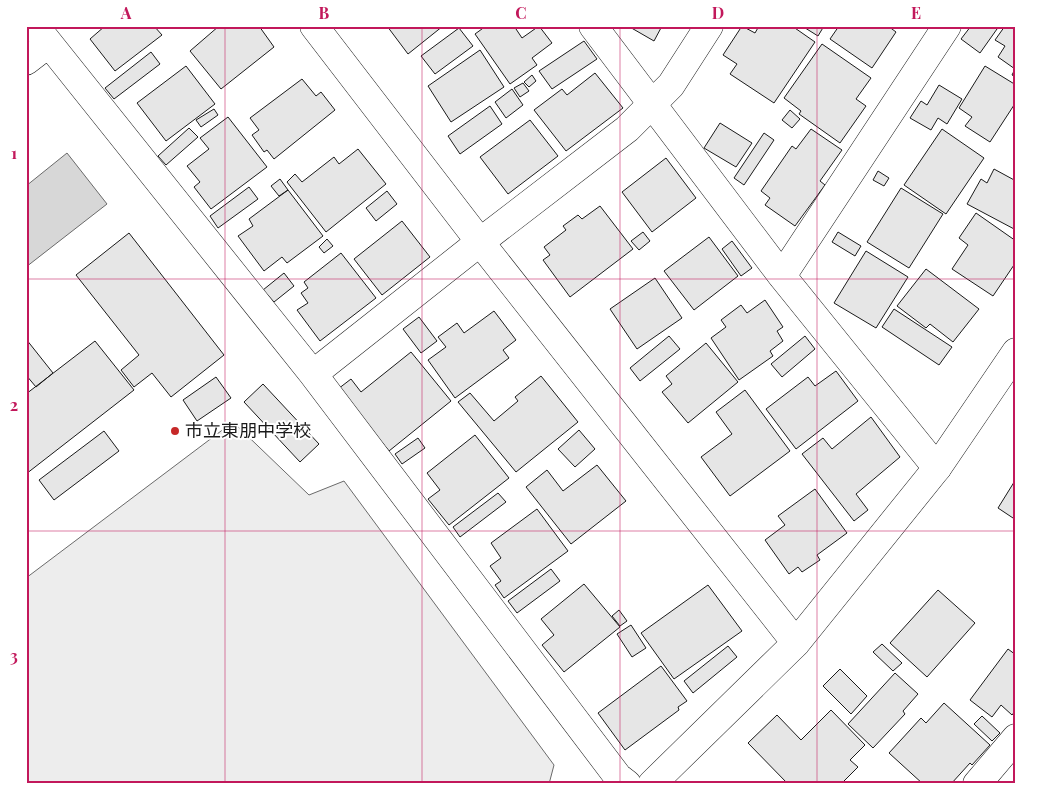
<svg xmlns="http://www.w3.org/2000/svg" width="1042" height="810" font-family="'Playfair Display','Noto Sans JP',serif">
	<rect width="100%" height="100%" fill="#fff"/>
	<path fill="#ededed" stroke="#6a6a6a" d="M233,422L309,495L344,481L554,765L549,784H26V578Z"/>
	<path fill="#d7d7d7" stroke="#6a6a6a" d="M67,153L107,204L26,267V186Z"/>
	<path fill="#e6e6e6" stroke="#1a1a1a" d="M105,26H154L162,35L115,71L90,39Z
		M219,26H259L274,47L221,89L190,51Z
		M387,26H443L408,54Z
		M486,26H514L522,38L539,26L552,43L532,58L537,65L510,84L475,34Z
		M628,26H662L654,41Z
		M742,26L755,33L759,26H792L815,42L774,103L730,74L737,64L723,55Z
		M802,26H824L818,36Z
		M839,26H888L896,32L872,68L830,39Z
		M971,26H993L997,29L980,53L961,39Z
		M1005,26H1016V77L1012,75L1015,69L998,57L1005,46L995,40Z
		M459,28L473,46L435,74L421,56Z
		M584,41L597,59L552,89L539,71Z
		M822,44L871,78L856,99L866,106L840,143L799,114L801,111L784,98Z
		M480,50L504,87L451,122L428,86Z
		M151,52L160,64L114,99L105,88Z
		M186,66L215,104L166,141L137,103Z
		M985,66L1016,85V102L990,142L965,126L972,117L959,108Z
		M595,73L623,108L566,151L534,110L562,89L567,95Z
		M532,75L536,81L529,87L524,82Z
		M302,79L316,96L321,92L335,110L274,159L267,150L264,152L252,135L259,130L250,118Z
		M523,83L529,91L520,97L514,88Z
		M939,85L962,99L947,124L938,118L931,130L910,118L921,101L927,105Z
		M512,89L523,105L506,118L495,102Z
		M490,106L502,124L460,154L448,136Z
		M214,109L218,115L201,127L196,120Z
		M790,110L800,119L792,128L782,120Z
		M228,117L267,167L211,209L194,187L200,182L187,166L209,149L200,138Z
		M530,120L558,156L508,194L480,157Z
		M720,123L752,143L736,167L704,148Z
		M189,128L198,137L166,165L158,156Z
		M811,129L842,150L820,181L825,185L795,226L765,205L770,198L761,191L792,146L796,149Z
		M942,129L984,158L946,214L904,185Z
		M764,133L774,140L744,185L734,178Z
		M358,149L386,184L326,232L287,182L295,174L302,182L334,157L339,164Z
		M666,158L696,198L652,232L622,192Z
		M994,169L1016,181V230L967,204L981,179L987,183Z
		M878,171L889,178L884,186L873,180Z
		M280,179L288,190L279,196L271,186Z
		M249,187L258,199L218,228L210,216Z
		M901,188L943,214L909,268L867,242Z
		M288,190L323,236L287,263L282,257L264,271L238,236L253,226L249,219Z
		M387,191L397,204L376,221L366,208Z
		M600,206L633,249L570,297L543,260L550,255L544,247L566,230L563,226L578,215L582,219Z
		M976,213L1016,241V262L993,296L952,269L968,245L959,238Z
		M402,221L430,257L382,295L354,259Z
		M643,232L650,241L639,250L631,241Z
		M838,232L861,246L855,256L832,242Z
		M129,233L224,355L171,397L152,373L134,387L121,370L139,355L76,275Z
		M709,237L738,276L694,310L664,271Z
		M327,239L333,246L324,253L319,247Z
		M732,241L752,268L741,276L722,249Z
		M866,251L908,277L876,328L834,303Z
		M341,253L376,298L320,341L297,310L308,303L301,293L308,288L304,282Z
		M926,269L979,309L953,342L930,324L926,328L897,306Z
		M284,273L294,286L274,302L263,290Z
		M655,278L682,318L637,349L610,309Z
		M765,300L783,327L777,331L783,341L770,351L773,356L739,380L711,338L726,327L721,320L741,305L747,313Z
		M894,309L952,347L939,365L882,327Z
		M494,311L516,340L503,350L509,358L455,398L428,360L446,347L438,337L457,323L464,333Z
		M419,317L437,341L421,353L403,329Z
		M669,336L680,349L640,381L630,368Z
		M805,336L815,349L782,377L771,364Z
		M26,339L53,373L36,387L26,375Z
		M95,341L134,390L26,474V394Z
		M706,343L738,382L688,423L662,392L672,384L666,376Z
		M411,352L451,401L389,451L338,389L351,379L361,392Z
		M836,371L858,401L796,449L766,409L808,377L815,386Z
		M541,376L578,422L516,472L458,402L470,393L494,421L518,401L515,397Z
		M216,377L231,398L197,421L183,400Z
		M263,384L319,444L300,462L244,402Z
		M745,390L790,451L730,496L701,457L732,434L716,412Z
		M871,417L900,457L856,494L868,510L854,521L802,454L823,438L832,449Z
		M579,430L595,449L575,467L558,449Z
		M104,431L119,451L54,500L39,480Z
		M475,435L509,478L449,525L428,499L440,490L427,473Z
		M418,438L425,448L402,464L395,454Z
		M597,465L626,501L571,544L526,487L547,470L563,491Z
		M1016,479V520L998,508Z
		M815,489L847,533L817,555L820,560L802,572L798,567L789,574L765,540L785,525L778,516Z
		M498,493L506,502L460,537L453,527Z
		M537,509L568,551L504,598L495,585L501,581L490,566L501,558L491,543Z
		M551,569L560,581L517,613L508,601Z
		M584,584L620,627L564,672L542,645L554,635L541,619Z
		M708,585L742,631L674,679L641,633Z
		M938,590L975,623L927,677L890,643Z
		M619,610L627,621L620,626L612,616Z
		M631,625L646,648L632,657L617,634Z
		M882,644L902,663L893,671L873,652Z
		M728,646L737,657L693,693L684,681Z
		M1008,649L1016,655V710L1012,715L1001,705L992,717L970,700Z
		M661,666L687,701L678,707L679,710L625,750L598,713Z
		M840,669L867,696L851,714L823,686Z
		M895,673L918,694L903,711L905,714L873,748L848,724Z
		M944,703L990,745L972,765L970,763L951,784H923L889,753L921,718L926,723Z
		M831,710L865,745L850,760L858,767L841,784H788L748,743L777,715L801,740Z
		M982,716L1000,733L992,741L974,724Z"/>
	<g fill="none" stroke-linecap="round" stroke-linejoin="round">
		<defs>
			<path id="minor" d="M35,26L313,374L618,777L627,784
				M593,26L782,276L937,468
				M26,61L48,44
				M782,276L947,26
				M313,374L480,242L627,129L671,85L709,26
				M977,784L1016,738"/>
			<path id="tertiary" d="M314,26L480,242L796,643
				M652,784L796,643L937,468L1016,352"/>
		</defs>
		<use href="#minor" stroke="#1a1a1a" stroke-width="29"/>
		<use href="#tertiary" stroke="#1a1a1a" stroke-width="29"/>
		<use href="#minor" stroke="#fff" stroke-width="28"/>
		<use href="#tertiary" stroke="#fff" stroke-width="28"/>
	</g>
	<path fill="none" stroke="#c2185b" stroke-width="1" stroke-opacity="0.55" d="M225,26V784M422,26V784M620,26V784M817,26V784M26,279H1016M26,531H1016"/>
	<circle fill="#c62828" stroke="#fff" stroke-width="2" cx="175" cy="431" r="5"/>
	<g text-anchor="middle" stroke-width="4" stroke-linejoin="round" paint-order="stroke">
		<g font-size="18" fill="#1a1a1a" stroke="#fff" text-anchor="start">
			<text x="185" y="437">市立東朋中学校</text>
		</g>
	</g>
	<rect width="1042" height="810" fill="none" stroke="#ffffff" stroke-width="55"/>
	<rect x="28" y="28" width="986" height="754" fill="none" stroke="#c2185b" stroke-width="2"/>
	<g font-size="16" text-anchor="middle" font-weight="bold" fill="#c2185b">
		<text x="126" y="19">A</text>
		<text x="324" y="19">B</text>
		<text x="521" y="19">C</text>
		<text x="718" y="19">D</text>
		<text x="916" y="19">E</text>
		<text x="14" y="159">1</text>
		<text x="14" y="411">2</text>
		<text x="14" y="662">3</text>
	</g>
</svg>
